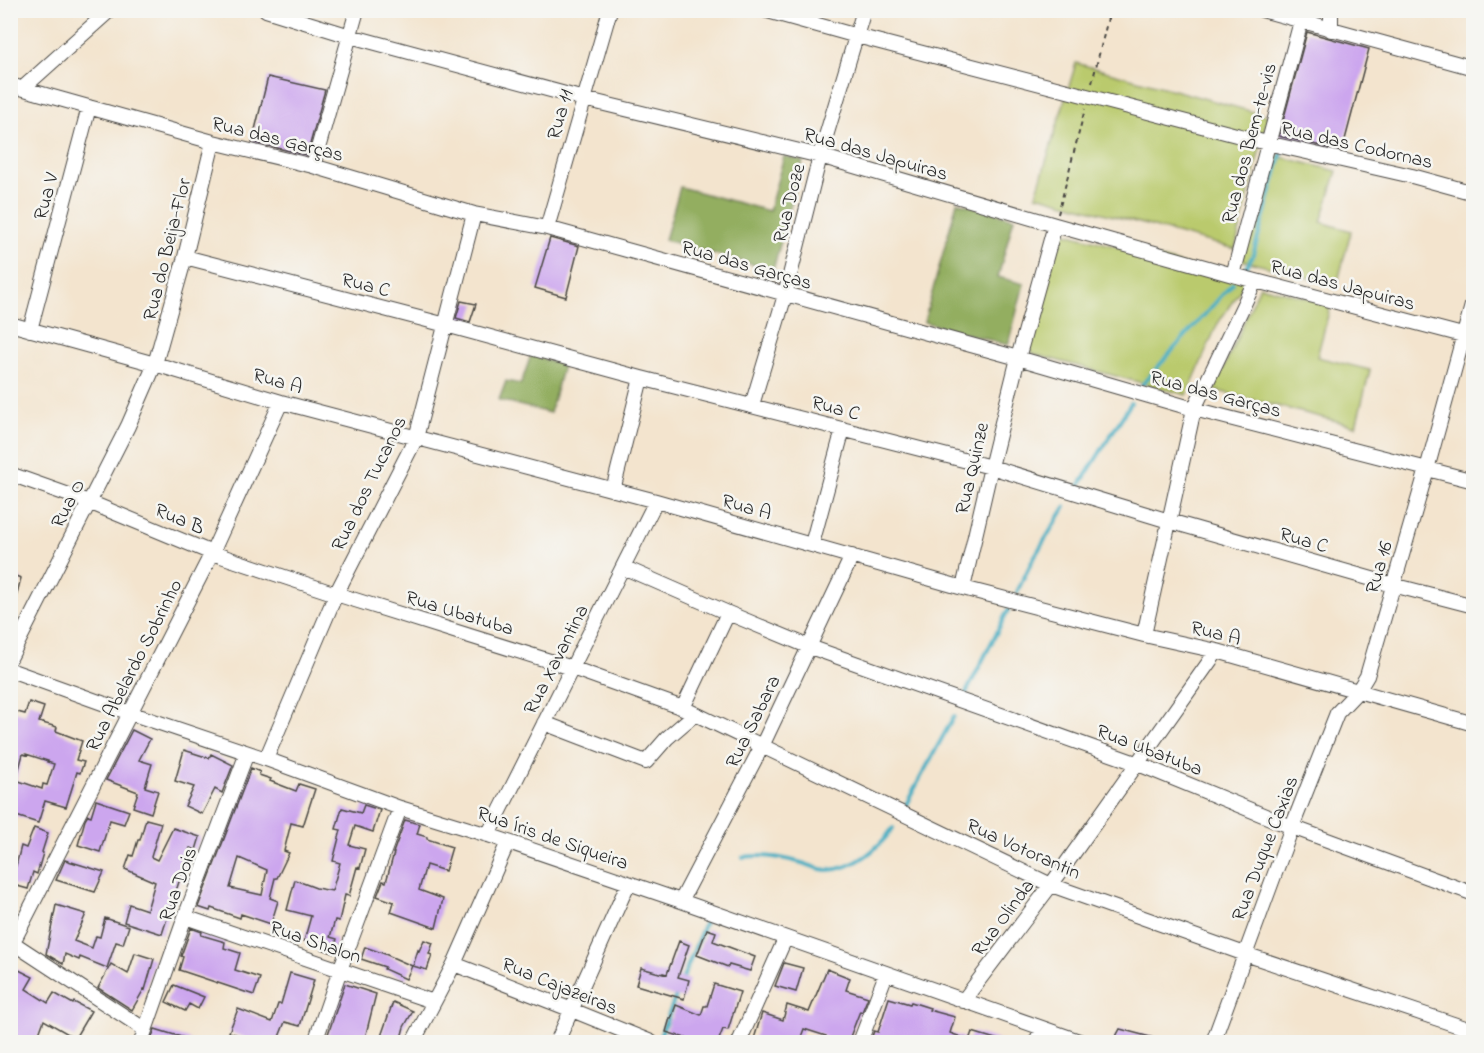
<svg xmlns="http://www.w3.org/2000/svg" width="1484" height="1053" font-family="'Indie Flower',sans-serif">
	<rect width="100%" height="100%" fill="#f6f6f2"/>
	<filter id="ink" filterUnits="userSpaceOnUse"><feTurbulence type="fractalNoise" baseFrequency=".0167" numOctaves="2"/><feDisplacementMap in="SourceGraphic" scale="12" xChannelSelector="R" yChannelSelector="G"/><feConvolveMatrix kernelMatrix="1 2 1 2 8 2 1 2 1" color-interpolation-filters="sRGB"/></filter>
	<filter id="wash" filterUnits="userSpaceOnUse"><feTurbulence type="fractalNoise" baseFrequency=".008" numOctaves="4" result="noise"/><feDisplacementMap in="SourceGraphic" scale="24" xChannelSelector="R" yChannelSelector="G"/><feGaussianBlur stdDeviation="1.35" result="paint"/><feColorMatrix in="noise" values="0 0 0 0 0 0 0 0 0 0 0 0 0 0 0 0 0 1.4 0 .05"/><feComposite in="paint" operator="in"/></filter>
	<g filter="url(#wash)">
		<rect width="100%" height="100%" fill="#f3e4ce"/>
		<path fill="#baca6d" stroke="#727a4c" stroke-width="1.5" d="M1076,63L1268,116L1235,249L1036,195Z
			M1269,154L1337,171L1321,222L1351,231L1337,285L1241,260Z
			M1062,232L1246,281L1217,325L1187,395L1033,354L1029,348L1059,235Z
			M1260,286L1331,304L1317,357L1370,370L1356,426L1214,390Z"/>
		<path fill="#93ae60" stroke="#5f6c46" stroke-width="1.5" d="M784,156L803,161L773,270L665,240L680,187L769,211Z
			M957,202L1014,218L998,277L1024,284L1008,345L924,322Z
			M531,355L563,365L550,413L499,400L506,381L521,384Z"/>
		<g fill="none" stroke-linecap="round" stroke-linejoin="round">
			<path stroke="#44aec3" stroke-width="4" d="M1246,268L1253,255L1282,152
				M1142,385L1146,380L1233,283
				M1077,489L1131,403
				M1017,592L1033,559L1065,507
				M964,697L1008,610
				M903,810L954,716
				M743,857C763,854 782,857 802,863C810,865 821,871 829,870C856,868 878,849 893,828
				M681,983L705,922
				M659,1039L677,993"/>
		</g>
		<g id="blocks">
			<path fill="#cca6ee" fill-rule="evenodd" d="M1307,32L1369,49L1342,151L1279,136Z
				M268,77L325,90L307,155L252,142Z
				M550,238L579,246L566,297L535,288Z
				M461,301L476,304L470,322L456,318Z
				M10,574L21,578L14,605L10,604Z
				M29,702L44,707L39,722L57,727L56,731L82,741L76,760L84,762L80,773L77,772L66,807L45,801L38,823L10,814V710L25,714ZM23,754L26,755V754L48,761L47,762L54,764L47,785L43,784L42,789L16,780Z
				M132,730L150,739L139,760L152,764L145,787L158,791L151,813L133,807L138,792L106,780Z
				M184,750L209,758L211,754L233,765L222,793L215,789L202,814L185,806L194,787L175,781Z
				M251,768L260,772L259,775L271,779L270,781L296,791L299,784L315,789L303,826L291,823L284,851L289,853L277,878H275L270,898L278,901L271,924L241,914L240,918L211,908L210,911L198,907ZM239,858L267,870L262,895L230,888Z
				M96,800L129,811L124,824L110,820L100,852L78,845L85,820L88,815L91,816Z
				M364,805L380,810L373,832L355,826L349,845L365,849L360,868L357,867L349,896L345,895L339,921L335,920L330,937L337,939L333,953L322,949L323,946L304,941L311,916L287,910L295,880L316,888L332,891L340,863L333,861L341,830L336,829L342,808L361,813Z
				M146,819L161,823L151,857L157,860L173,828L200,837L196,850L190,848L162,934L124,922L129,904L147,910L155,882L125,869L130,855L133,856L138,840H140Z
				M405,820L420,824L417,834L427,837V839L452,847L445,871L426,865L419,890L443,899L436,928L391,912L394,902L377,896L383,881L386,882L394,853H393Z
				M34,828L48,833L42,852L43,853L37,874L33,872L28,889L10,884V865L16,866L21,846L26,848Z
				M65,860L104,872L95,892L56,880Z
				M56,905L86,914L74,941L92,948L96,936L100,937L105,918L129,926L123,944L116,942L107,968L80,957L79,960L65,954L63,964L46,954Z
				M191,928L202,932L201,935L225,942L224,948L240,953L235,970L260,978L254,995L179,970L183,957L181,956Z
				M707,929L716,932L713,941L755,957L750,971L729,965L728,967L697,955Z
				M424,940L433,943L429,954L432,955L427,970L413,966L418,950L419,951Z
				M679,941L689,945L678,977L689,980L684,999L636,985L641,968L663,974V973L667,974Z
				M365,947L385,954L412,966L406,979L384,969L385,967L361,959Z
				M135,953L154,959L145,990L144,989L132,1010L98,988L111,964L128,974Z
				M784,963L803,968L796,992L775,986Z
				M15,968L33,977L26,989L48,1003L54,993L73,1004L74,1002L91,1011L75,1038L44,1020L36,1042H10V976Z
				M827,969L850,978L846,990L868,997L862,1012L860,1011L848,1042H824L826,1036L804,1029L799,1042H782L772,1039L771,1042H753L762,1013L783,1020L787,1005L809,1012Z
				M290,973L314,980L300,1026L285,1022L277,1042H258L229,1032L238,1009L272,1022L278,1004H281Z
				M345,984L376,994L364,1042H343L327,1037Z
				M714,984L740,992L728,1030L723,1029L718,1042H692V1040L666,1032L670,1018L671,1019L676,1005L701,1015L704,1006H707Z
				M174,985L204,997L198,1009L189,1004L185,1011L166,1002Z
				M889,998L910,1004L911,1002L930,1008L929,1010L955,1017L950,1033L969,1040L972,1032L999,1040V1042H870L874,1031L878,1032Z
				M393,1002L413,1011L404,1027L400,1042H379Z
				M155,1029L191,1040L190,1042H150Z
				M1120,1029L1158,1039L1157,1042H1113Z"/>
		</g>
	</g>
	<g filter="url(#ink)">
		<use href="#blocks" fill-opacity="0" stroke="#494743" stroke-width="1.5"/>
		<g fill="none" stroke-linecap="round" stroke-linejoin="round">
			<defs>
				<path id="minor" d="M266,10L350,36L584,99L820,156L1055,225L1233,275L1474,338
					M764,10L857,36L1267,143L1412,176L1474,193
					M1262,10L1474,68
					M1331,10V30
					M10,85L213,142L313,166L474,214L547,228L1018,358L1194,409L1474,481
					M23,88L110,10
					M313,166L357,10
					M547,228L610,10
					M185,257L446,325L641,378L991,467L1169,521L1393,585L1474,606
					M1233,275L1304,10
					M10,324L155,364L281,402L656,501L963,588L1144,635L1217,651L1474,724
					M30,330L89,107
					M752,405L785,295L820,156L864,10
					M10,474L89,502L212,553L336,594L572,668L683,708L1051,885L1245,954L1474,1031
					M613,490L641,378
					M812,544L843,429
					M623,567L728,613L810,647L1136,763L1292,827L1474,894
					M963,588L991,467L1018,358L1055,225
					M1144,635L1194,409L1255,281
					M10,658L128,426L155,364L185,257L213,142
					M10,670L130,713L266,759L400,808L488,835L681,901L1082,1042
					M683,708L728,613
					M544,723L646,762L667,738L695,714
					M266,759L336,594L416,438L474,214
					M488,835L656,501
					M681,901L762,746L852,556
					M185,917L434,1002
					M10,941L144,1029
					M13,942L212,553L281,402
					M454,964L572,1010L651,1042
					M963,1001L1051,885L1217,651
					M141,1042L185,917L247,753
					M315,1042L340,970L400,808
					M413,1042L454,964L508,842
					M557,1042L628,884
					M739,1042L785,939
					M860,1042L886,974
					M1036,1042L1042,1028
					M1213,1042L1292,827L1337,713L1358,691L1367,676L1427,469L1474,298"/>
			</defs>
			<use href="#minor" stroke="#494743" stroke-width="16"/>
			<path stroke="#494743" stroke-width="2" stroke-dasharray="4.5 4.5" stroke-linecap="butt" d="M1092,83L1110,10
				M1058,214L1085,109"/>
			<use href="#minor" stroke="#fff" stroke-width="14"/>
		</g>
	</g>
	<g text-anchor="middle" stroke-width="5" stroke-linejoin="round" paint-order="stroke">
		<g font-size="20" fill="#2b2b2b" stroke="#f6f6f2">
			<text transform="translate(559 114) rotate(-74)" y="7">Rua 11</text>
			<text transform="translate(278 138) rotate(14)" y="7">Rua das Garças</text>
			<text transform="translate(1248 143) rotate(-75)" y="7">Rua dos Bem-te-vis</text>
			<text transform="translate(1357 144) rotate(13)" y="7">Rua das Codornas</text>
			<text transform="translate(876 153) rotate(16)" y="7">Rua das Japuiras</text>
			<text transform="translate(45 196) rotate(-75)" y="7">Rua V</text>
			<text transform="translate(788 203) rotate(-76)" y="7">Rua Doze</text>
			<text transform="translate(166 249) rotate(-76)" y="7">Rua do Beija-Flor</text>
			<text transform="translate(747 264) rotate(16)" y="7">Rua das Garças</text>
			<text transform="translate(366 284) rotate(14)" y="7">Rua C</text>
			<text transform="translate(1343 284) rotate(15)" y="7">Rua das Japuiras</text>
			<text transform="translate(278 380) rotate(16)" y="7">Rua A</text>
			<text transform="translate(1216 393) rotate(15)" y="7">Rua das Garças</text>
			<text transform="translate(836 407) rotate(15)" y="7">Rua C</text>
			<text transform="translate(971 468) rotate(-77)" y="7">Rua Quinze</text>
			<text transform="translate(368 483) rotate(-64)" y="7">Rua dos Tucanos</text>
			<text transform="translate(67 503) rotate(-63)" y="7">Rua O</text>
			<text transform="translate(747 506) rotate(16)" y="7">Rua A</text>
			<text transform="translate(180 518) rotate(23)" y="7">Rua B</text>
			<text transform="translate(1304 539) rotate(16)" y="7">Rua C</text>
			<text transform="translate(1378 567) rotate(-74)" y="7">Rua 16</text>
			<text transform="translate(460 612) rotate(17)" y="7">Rua Ubatuba</text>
			<text transform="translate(1216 632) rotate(14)" y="7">Rua A</text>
			<text transform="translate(555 659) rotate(-63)" y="7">Rua Xavantina</text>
			<text transform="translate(133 665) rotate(-63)" y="7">Rua Abelardo Sobrinho</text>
			<text transform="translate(752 721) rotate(-64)" y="7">Rua Sabara</text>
			<text transform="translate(1150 749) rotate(21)" y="7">Rua Ubatuba</text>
			<text transform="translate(553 837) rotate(19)" y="7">Rua Íris de Siqueira</text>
			<text transform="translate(1024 848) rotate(24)" y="7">Rua Votorantin</text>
			<text transform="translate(1264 848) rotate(-69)" y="7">Rua Duque Caxias</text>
			<text transform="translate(177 884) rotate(-70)" y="7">Rua Dois</text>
			<text transform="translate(1002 917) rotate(-53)" y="7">Rua Olinda</text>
			<text transform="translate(316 941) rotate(19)" y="7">Rua Shalon</text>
			<text transform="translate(560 985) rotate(22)" y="7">Rua Cajazeiras</text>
		</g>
	</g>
	<rect width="1484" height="1053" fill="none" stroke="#f6f6f2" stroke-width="36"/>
</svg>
